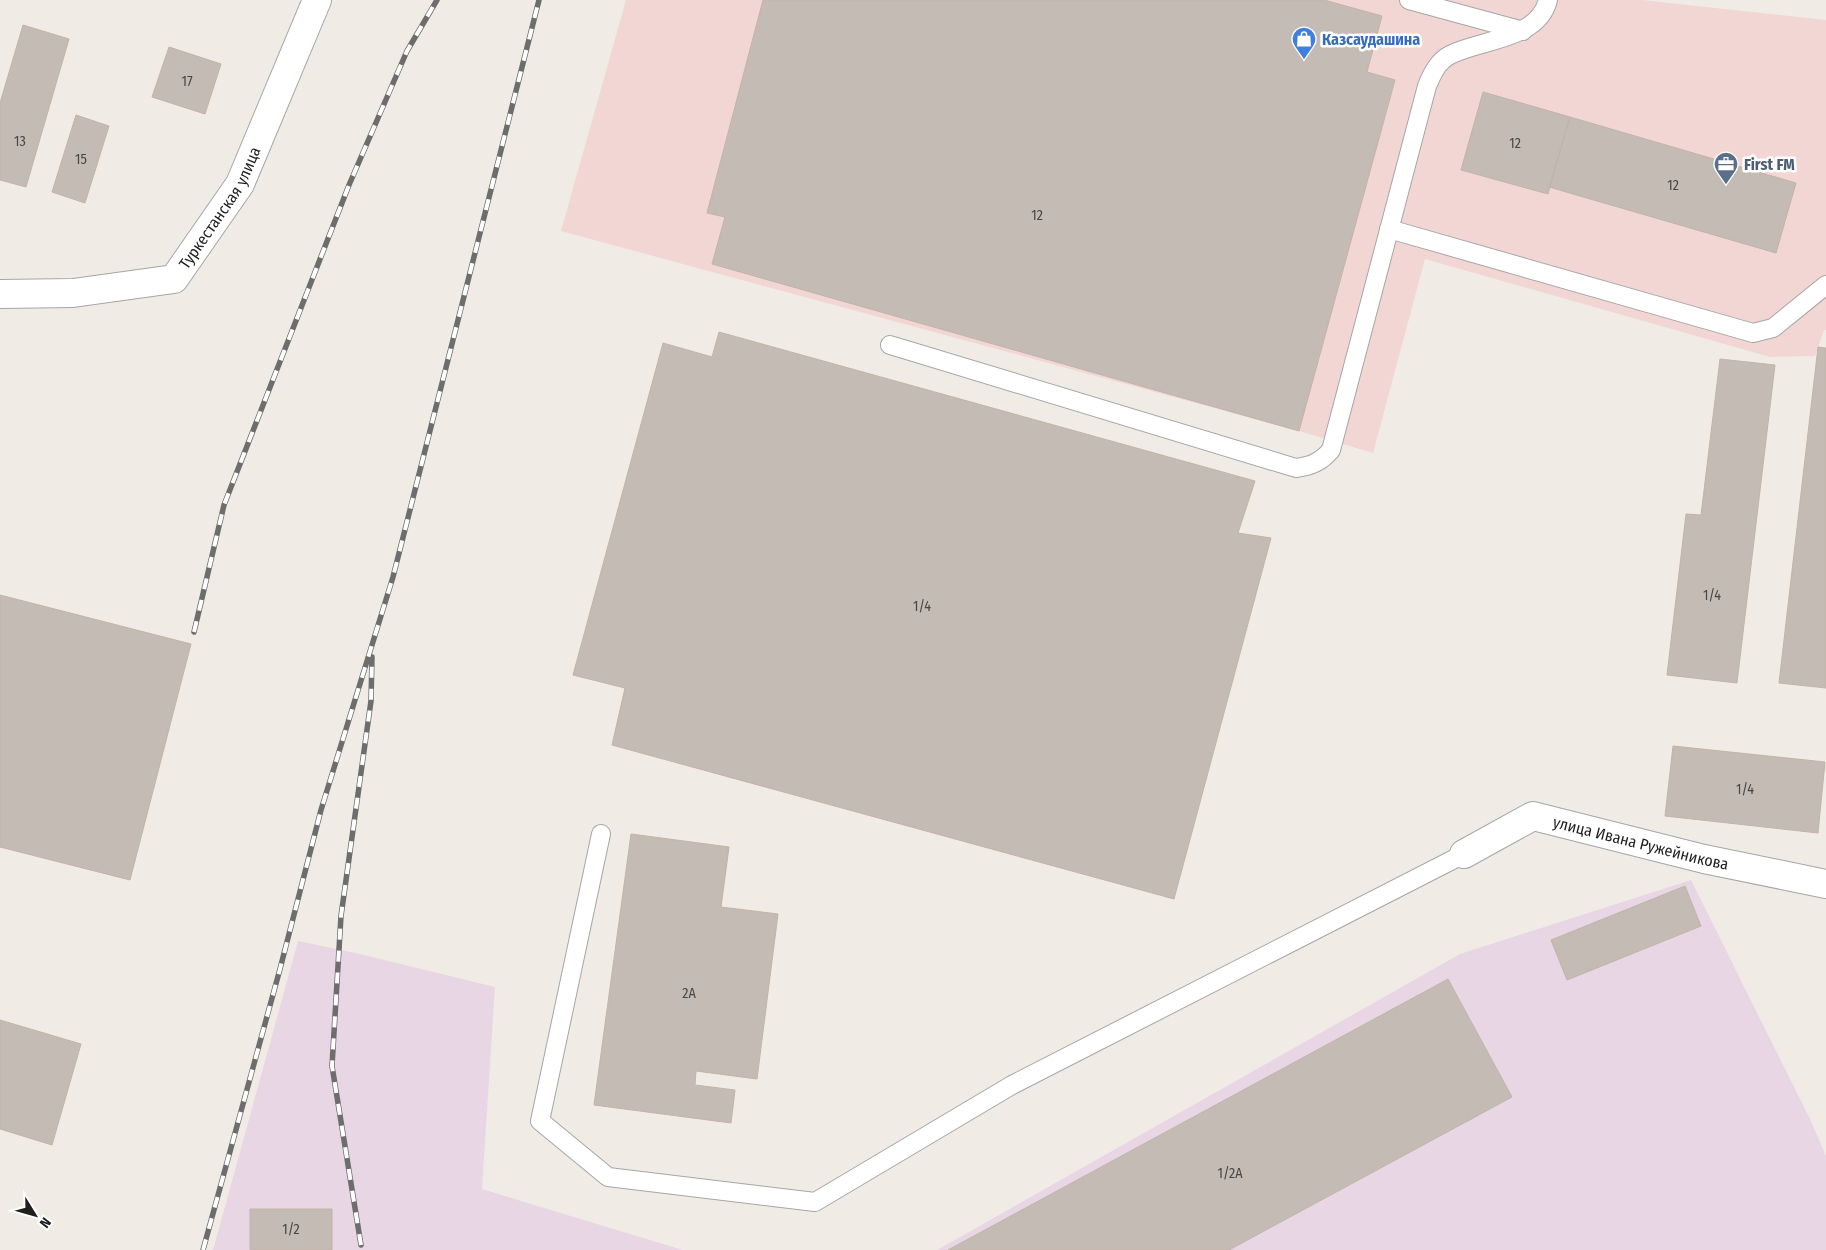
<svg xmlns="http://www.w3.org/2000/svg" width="1826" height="1250" font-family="'Fira Sans Condensed',sans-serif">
	<rect width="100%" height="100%" fill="#f0ece5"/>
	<path fill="#f1d6d4" d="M626,0H1642L1826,20V330H1824L1815,356L1770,357L1425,259L1373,453L1299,431L561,231Z"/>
	<path fill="#e9d6e5" d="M1691,880L1810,1119L1826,1156V1250H937L1460,954Z
		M298,941L360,954L495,987L482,1189L683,1250H213Z"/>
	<path fill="#c4bcb4" stroke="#c2b3a7" d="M763,0H1324L1382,16L1367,72L1395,80L1299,431L712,264L725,217L707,213Z
		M23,25L69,39L26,187L0,180V103Z
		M169,47L221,64L205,114L152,97Z
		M1483,92L1570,117L1548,194L1461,170Z
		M76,115L109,126L85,203L52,192Z
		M1570,117L1796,183L1776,253L1549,187Z
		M719,332L1255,481L1238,533L1271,538L1174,899L612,745L625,688L573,675L663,343L712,357Z
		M1818,347L1826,348V688L1779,683Z
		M1720,359L1775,365L1737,683L1667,675L1686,514L1701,515Z
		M0,595L191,644L130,880L0,847Z
		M1673,746L1825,762L1818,833L1665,816Z
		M631,834L729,847L721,907L778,914L757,1079L696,1071L695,1085L735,1090L731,1123L594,1105Z
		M1685,886L1701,926L1567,980L1551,940Z
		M1448,979L1512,1097L1229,1250H948Z
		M0,1020L81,1044L52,1145L0,1129Z
		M250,1209H332V1250H250Z"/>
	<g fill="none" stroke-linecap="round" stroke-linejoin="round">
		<defs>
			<path id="lane" d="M1409,0L1523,31
				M1389,229L1753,333L1773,328L1826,285
				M890,345L1296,468C1311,466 1321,462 1331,450L1427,86C1432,74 1438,61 1450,55C1481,39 1538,40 1548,0
				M601,834L540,1121L608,1177L815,1202L1012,1085L1464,854"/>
			<g id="street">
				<path id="s1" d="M0,294L73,293L174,279L240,184L317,0"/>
				<path id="s2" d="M1464,854L1533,816L1704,859L1826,884"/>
			</g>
		</defs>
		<use href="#lane" stroke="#a6a6a6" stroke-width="20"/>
		<use href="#street" stroke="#a6a6a6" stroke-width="30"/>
		<use href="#lane" stroke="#fff" stroke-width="18"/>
		<use href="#street" stroke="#fff" stroke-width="28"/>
		<defs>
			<path id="rail" d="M194,632L224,505L349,185L407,51L437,0
				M361,1245L332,1066L341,916L371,701L372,657
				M203,1250L280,969L321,810L393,577L539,0"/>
		</defs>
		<use href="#rail" stroke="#6d6d6d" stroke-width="5.5"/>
		<use href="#rail" stroke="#fff" stroke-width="4" stroke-dasharray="11" stroke-linecap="butt"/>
	</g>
	<defs>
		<symbol id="shop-pin" viewBox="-11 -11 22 30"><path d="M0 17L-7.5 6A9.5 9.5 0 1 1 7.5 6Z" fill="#3f7fe0" stroke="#fff"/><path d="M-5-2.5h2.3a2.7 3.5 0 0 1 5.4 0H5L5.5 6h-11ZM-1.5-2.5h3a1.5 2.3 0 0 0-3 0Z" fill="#fff"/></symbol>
		<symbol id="office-pin" viewBox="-11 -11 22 30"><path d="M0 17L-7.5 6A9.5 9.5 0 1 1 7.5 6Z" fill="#5c6f8a" stroke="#fff"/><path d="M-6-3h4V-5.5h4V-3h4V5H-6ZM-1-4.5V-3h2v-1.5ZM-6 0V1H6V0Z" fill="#fff"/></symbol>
	</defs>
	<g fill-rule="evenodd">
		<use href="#shop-pin" x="1290" y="25" width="28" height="38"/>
		<use href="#office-pin" x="1712" y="150" width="28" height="38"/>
	</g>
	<g text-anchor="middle" stroke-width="5" stroke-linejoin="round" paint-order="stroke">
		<g font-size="14" fill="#484644">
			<text x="187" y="86">17</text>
			<text x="20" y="146">13</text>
			<text x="1515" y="148">12</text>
			<text x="81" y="164">15</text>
			<text x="1673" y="190">12</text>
			<text x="1037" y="220">12</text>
			<text x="1712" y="600">1/4</text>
			<text x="922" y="611">1/4</text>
			<text x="1745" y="794">1/4</text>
			<text x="689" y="998">2А</text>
			<text x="1230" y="1178">1/2А</text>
			<text x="291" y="1234">1/2</text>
		</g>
		<g font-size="16" font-weight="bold" fill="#366cbe" stroke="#fff" text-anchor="start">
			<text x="1322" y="45">Казсаудашина</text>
		</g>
		<g font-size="16" font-weight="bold" fill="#4e5e75" stroke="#fff" text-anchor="start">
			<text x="1744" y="170">First FM</text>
		</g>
		<g font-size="16" fill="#1f1f1f" stroke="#fff">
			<text dy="6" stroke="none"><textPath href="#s1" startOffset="260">Туркестанская улица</textPath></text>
			<text dy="6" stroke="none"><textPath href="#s2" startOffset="190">улица Ивана Ружейникова</textPath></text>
		</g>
	</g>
	<g transform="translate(35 1215) rotate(127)" stroke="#ffffff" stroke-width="4" paint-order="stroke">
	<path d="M0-4L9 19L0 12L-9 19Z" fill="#1f1f1f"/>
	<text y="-8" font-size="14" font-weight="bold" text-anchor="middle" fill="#1f1f1f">N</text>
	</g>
</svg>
